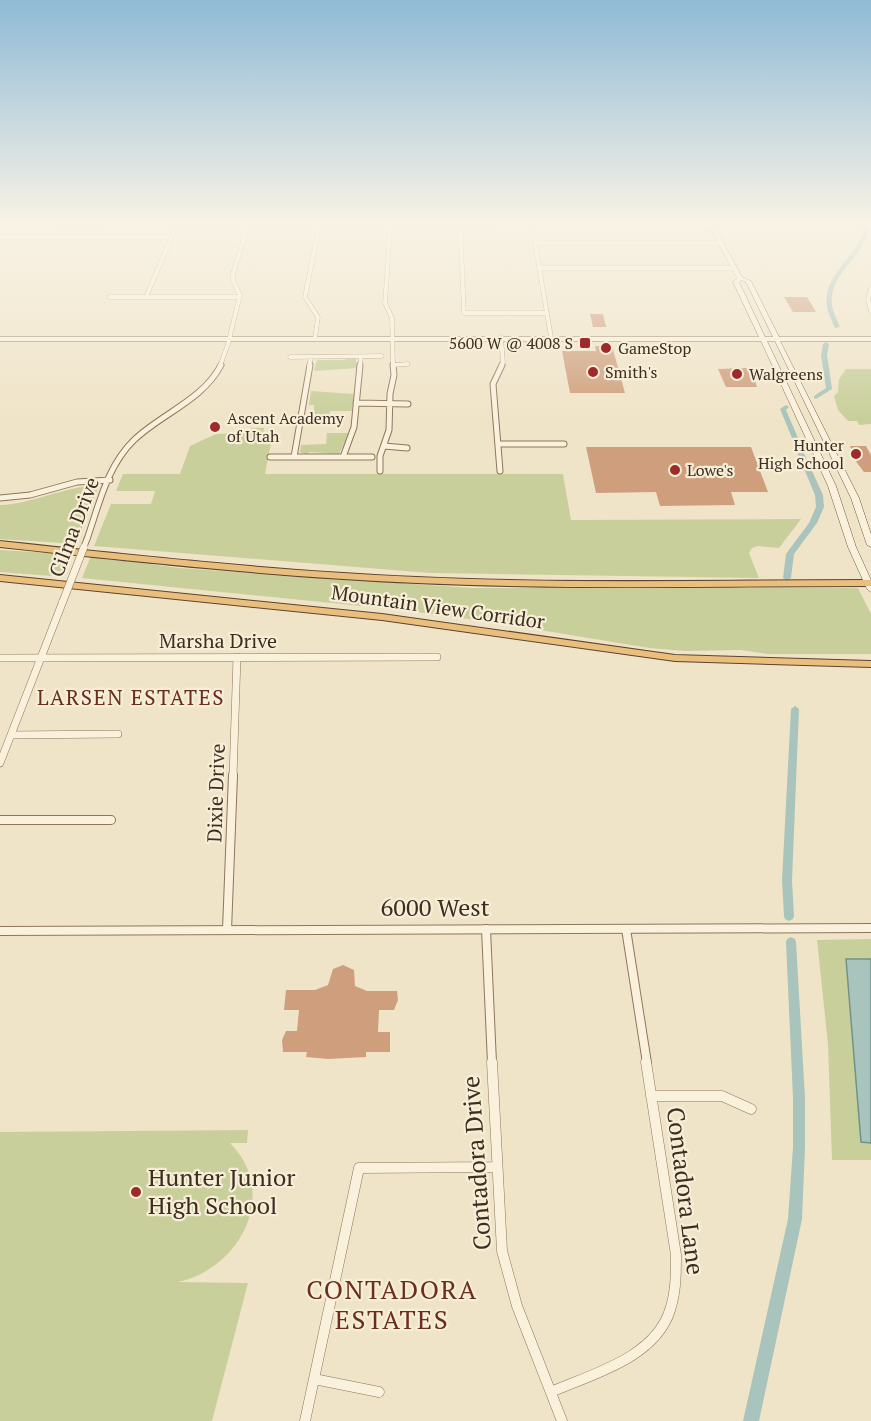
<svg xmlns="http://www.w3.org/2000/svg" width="871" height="1421" font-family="'PT Serif',serif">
	<rect width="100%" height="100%" fill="#f0e4c8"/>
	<path fill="#c9cf9b" d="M346,358L356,359L357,368L314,371L317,360H345Z
		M846,369H871V424L859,425L857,421H848L838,410L834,396L838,392L839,379Z
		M311,391L354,394L352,411H330L329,415H307L308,412L314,411V405H309Z
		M251,428H264L263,433H273L265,474H563L571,520L801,519L779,548L758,546L752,548L749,553L759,578L430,573L94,546L111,504H151L155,491H116L123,474H180L190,446L216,434L249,433Z
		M327,433H349L339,454L309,452L308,455L300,452L301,445L326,444Z
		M94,486L98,488L76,544L0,539V505C33,504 62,487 94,486Z
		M0,550L72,554L64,577L0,572Z
		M91,556L179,568L472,588H858L871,614V654H767L741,650L685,651L649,648L498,623L402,610L82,578Z
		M871,939V1160H832L828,1044L817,940Z
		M248,1130L247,1143H230C280,1193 240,1269 178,1282L248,1283L212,1421H0V1132Z"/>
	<path fill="#a9c4bc" stroke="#6f938a" stroke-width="1.5" d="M846,959H871V1143L861,1142Z"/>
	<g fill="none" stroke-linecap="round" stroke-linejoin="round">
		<path fill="#a9c4bc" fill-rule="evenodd" d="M866,220H870C869,228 868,236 864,243C853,263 829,279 832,305C833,312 837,320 840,327L835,328C832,321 828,313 827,306C823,280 847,263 858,243C863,236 864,228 866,220Z
			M826,342L829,344L827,355L832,389L816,399L814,398V396L826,388L821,355L823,344Z
			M786,405L789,407L786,410L798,438L797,439H793L792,438L780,409Z
			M798,445L801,447L823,495L824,507L817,523L794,554L791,578L787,580L783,578L786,554L809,523L816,507L815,495L795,447Z
			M795,706L799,709L792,880L794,916L793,919L789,921L785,919L784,916L782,880L791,709Z
			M791,937L795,939L796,942L805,1098V1147L802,1219L759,1421H743L788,1219L793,1147V1098L786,942L787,939Z"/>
	</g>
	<path fill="#cf9f7d" d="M784,297H807L816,312H793Z
		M590,314H603L606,327H593Z
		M595,346H612L625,393H570L562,351H596Z
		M747,368L751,369L757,387H726L718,369Z
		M850,446H866L871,455V472H864L857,463Z
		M586,447H751L768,492H731L735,505L660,506L656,492L596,493Z
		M343,965L354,970L355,986L367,991H397L398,1000L394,1010H379L378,1032H390V1052H366V1057L328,1059L306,1057L307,1052H283L282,1040L286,1031H297L299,1010H284L286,990H315L328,985L333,969Z"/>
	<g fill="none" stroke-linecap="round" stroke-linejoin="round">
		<defs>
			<path id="minor-far4" d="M391,220L385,303L392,318L393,366
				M531,220L551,337
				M60,222H100
				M178,222H487L510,220
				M460,222L464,313H547
				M0,237H172
				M67,237L76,222
				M535,243H719
				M539,268H733
				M871,289L868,299L871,311
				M109,297H240
				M146,297L179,220
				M501,337L503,362L501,366
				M315,338L318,317L305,297L320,222
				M290,357L382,356
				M393,365L408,364
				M220,366L228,344L240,295L233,281V274L249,222
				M309,366L311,357
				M360,366L361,357"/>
			<path id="minor-far3" d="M356,403L408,404
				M498,444H564
				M384,446L407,448
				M270,457H372
				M294,457L310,365
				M343,457L354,427L360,365
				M380,471V456L389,430L390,394L394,375L393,365
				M500,471L493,384L502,365
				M0,498L30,495L77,482L110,480
				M87,539C99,505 107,466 134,440C161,414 203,400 221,365"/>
			<path id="minor-far2" d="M0,658L437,657
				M11,735L118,734
				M0,763L63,601
				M233,777L237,657"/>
			<path id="minor-far1" d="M0,820H111
				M486,929L492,1063
				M626,929L647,1063
				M227,930L233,775"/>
			<path id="minor" d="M492,1062L502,1251L517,1306L562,1421
				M651,1096H722L751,1109
				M314,1379L379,1392
				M551,1392C592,1374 655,1358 670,1310C676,1292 676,1274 676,1255L646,1062
				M305,1421L359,1168L496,1167"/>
			<path id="tertiary" d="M871,924V932L0,935V927Z"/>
			<path id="secondary" d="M706,220H711L742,277L751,281L779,337H871V341H780L859,498L871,534V547L867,545L851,498L775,341H767L836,486L856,547L871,580V592L867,589L848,547L828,486L761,341H0V337H759L733,282L737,278ZM741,280L746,282L773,337H765L739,282Z"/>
			<path id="trunk" d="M0,541C139,556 277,571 417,577C568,584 720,580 871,580V586C720,586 568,590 417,583C277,577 139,562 0,547Z
				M0,575L382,614L675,655L871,661V667L675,661L382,620L0,581Z"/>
		</defs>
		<use href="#minor-far4" stroke="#8d765c" stroke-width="4.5"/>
		<use href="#minor-far3" stroke="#8d765c" stroke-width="7"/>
		<use href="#minor-far2" stroke="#8d765c" stroke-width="8"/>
		<use href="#minor-far1" stroke="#8d765c" stroke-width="10"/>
		<use href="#minor" stroke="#8d765c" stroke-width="11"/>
		<use href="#tertiary" stroke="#8d765c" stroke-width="2"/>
		<use href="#secondary" stroke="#6f573f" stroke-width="1"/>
		<use href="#trunk" stroke="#5b4430" stroke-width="2"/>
		<use href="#minor-far4" stroke="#faf1dc" stroke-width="4"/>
		<use href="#minor-far3" stroke="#faf1dc" stroke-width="5"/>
		<use href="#minor-far2" stroke="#faf1dc" stroke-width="7"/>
		<use href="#minor-far1" stroke="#faf1dc" stroke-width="8"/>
		<use href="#minor" stroke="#faf1dc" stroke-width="10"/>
		<use href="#tertiary" fill="#faf1dc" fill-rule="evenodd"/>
		<use href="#secondary" fill="#faf1dc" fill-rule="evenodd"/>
		<use href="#trunk" fill="#eabe7c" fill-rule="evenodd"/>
		<defs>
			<path id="minor-bridge-far1" d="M83,549L87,539"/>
			<path id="minor-bridge" d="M63,601L84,547"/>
		</defs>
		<use href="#minor-bridge-far1" stroke="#8d765c" stroke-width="7" stroke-linecap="butt"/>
		<use href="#minor-bridge" stroke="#8d765c" stroke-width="8" stroke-linecap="butt"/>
		<use href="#minor-bridge-far1" stroke="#faf1dc" stroke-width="5"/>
		<use href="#minor-bridge" stroke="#faf1dc" stroke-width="7"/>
	</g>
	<linearGradient id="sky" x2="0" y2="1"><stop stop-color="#8fbad6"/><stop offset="0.53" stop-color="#f8f3e6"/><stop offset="1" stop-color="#f8f3e6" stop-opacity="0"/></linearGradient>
	<rect width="871" height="419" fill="url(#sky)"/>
	<g fill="#9e2a2b" stroke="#f7eed8" stroke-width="2">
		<rect x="579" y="337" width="12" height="12" rx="3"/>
		<circle cx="606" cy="348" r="6"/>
		<circle cx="593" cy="372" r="6"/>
		<circle cx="737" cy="374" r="6"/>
		<circle cx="215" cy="427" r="6"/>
		<circle cx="856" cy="454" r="6"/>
		<circle cx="675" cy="470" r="6"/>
		<circle cx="136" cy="1192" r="6"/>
	</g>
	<g text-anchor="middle" stroke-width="4.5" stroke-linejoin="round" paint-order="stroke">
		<g font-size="16" fill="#3d2e20" stroke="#f7eed8" text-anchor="start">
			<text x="573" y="349" text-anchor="end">5600 W @ 4008 S</text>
			<text x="618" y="354">GameStop</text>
			<text x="605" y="378">Smith's</text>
			<text x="749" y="380">Walgreens</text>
			<text x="227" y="424">Ascent Academy<tspan x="227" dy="18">of Utah</tspan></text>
			<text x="844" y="451" text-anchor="end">Hunter<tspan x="844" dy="18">High School</tspan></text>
			<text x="687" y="476">Lowe's</text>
		</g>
		<g font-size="20" fill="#3d2e20" stroke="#f7eed8">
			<text transform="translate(74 527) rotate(-69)" y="7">Cilma Drive</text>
			<text transform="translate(438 607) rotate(8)" y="7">Mountain View Corridor</text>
			<text x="218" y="648">Marsha Drive</text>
			<text transform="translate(216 793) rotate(-88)" y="7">Dixie Drive</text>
		</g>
		<g font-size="21" letter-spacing="1.5" fill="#6b2e1e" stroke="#f7eed8">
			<text x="131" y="705">LARSEN ESTATES</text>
		</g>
		<g font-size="24" fill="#3d2e20" stroke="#f7eed8">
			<text x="435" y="916">6000 West</text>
			<text transform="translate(477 1163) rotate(-94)" y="8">Contadora Drive</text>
			<text transform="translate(685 1191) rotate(83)" y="8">Contadora Lane</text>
		</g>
		<g font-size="24" fill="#3d2e20" stroke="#f7eed8" text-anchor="start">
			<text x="148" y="1186">Hunter Junior<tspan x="148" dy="28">High School</tspan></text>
		</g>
		<g font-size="26" letter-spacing="1.5" fill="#6b2e1e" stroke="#f7eed8">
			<text x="392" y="1299">CONTADORA<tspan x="392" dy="30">ESTATES</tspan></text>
		</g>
	</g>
</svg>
